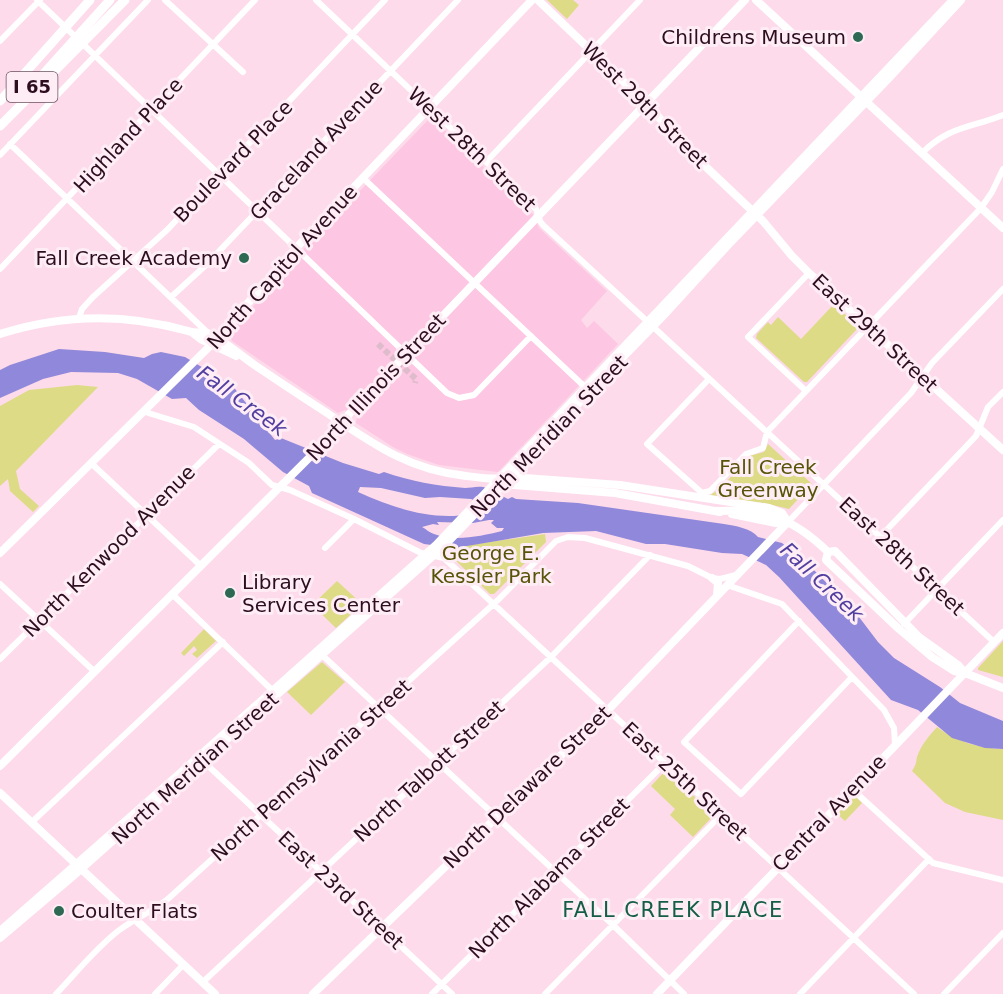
<svg xmlns="http://www.w3.org/2000/svg" width="1003" height="994" font-family="'DejaVu Sans',sans-serif">
	<rect width="100%" height="100%" fill="#fddbeb"/>
	<path fill="#fdc6e2" d="M431,117L532,213L539,228L607,291L581,320L587,328L594,321L618,344L498,472L439,465L407,454L393,447L356,423L357,417L345,410L338,413L232,341L230,333L297,256Z"/>
	<path fill="#dddb86" d="M547,0H573L579,5L567,19Z
		M834,304L859,327L807,382H804L756,338L757,334L768,322L771,325L778,317L801,339Z
		M77,385L98,387L16,471L20,489L39,506L33,512L10,491L8,479L0,486V406L29,390Z
		M768,444L812,484L789,509L764,503L709,496L721,488L749,456L764,452Z
		M545,534L546,542L494,594H490L448,553L449,548Z
		M337,581L362,604L336,628L312,605Z
		M204,629L216,641L197,658L192,654L197,650L194,646L184,656L181,653Z
		M1003,641V677L978,670V668Z
		M322,662L345,682L311,715L287,692Z
		M937,727C957,742 978,748 1003,749V820L965,812L945,803L912,771C916,765 916,763 917,757C921,745 929,736 937,727Z
		M666,770L714,815L693,837L670,815L675,809L651,786Z
		M855,796L862,803L845,821L837,814Z"/>
	<path fill="#9088da" fill-rule="evenodd" d="M59,349L105,352L144,358L152,354L161,352L185,357L232,385L275,440L281,438L343,463L379,474L384,472C410,481 437,486 465,488C470,488 477,486 483,487C493,489 500,495 508,499L512,497L516,499L578,503L724,524C735,526 751,528 758,537L782,543L811,567L856,613L878,642L894,658L940,687L960,703L1003,721V749L985,748L952,738L918,710L891,700L779,577L766,565L742,554L722,553L665,544H646L596,531L543,533L455,548L424,544L312,493L309,486L283,472L244,439L199,410L186,398L172,399L137,379L118,373L71,372L43,379L0,398V370L10,365ZM360,487L381,488L425,498L440,497L471,499L492,507L491,509C444,525 400,511 358,492ZM489,520H494L491,523L497,528H504L502,531C482,536 454,542 434,534C430,533 426,529 422,527L433,524L439,525L437,522L473,523Z"/>
	<g fill="none" stroke-linecap="round" stroke-linejoin="round">
		<path stroke="#debccc" stroke-width="6" stroke-dasharray="6 3" stroke-linecap="butt" d="M378,344L416,379L415,383"/>
		<path stroke="#fff" stroke-width="6" d="M37,0L447,393L459,398L474,395L531,336
			M165,0L243,72
			M316,0L536,209L540,221L543,225L994,642
			M0,41L40,0
			M10,144L209,334
			M922,153C949,126 971,128 1003,115
			M0,155L148,0
			M486,162L640,0
			M363,178L585,387
			M0,269L255,0
			M171,297L206,265L458,0
			M79,318L82,309L93,297L167,230L385,0
			M709,379L647,444L702,493L710,491L746,454L763,448L767,432L981,208L992,192L1003,169
			M806,391L748,337L809,273
			M145,412L194,427L249,463L272,485L290,490L354,519L421,553L444,558L914,994
			M92,464L201,566
			M788,522L911,393L932,363L1003,289
			M880,537L976,436L988,407L1003,392
			M325,548L354,519
			M0,584L95,672
			M727,585L782,604L884,710L894,728L895,744
			M172,594L273,691
			M799,621L684,742L741,794L852,677
			M904,624L1003,520
			M322,655L613,925L684,994
			M0,659L219,444
			M203,761L452,994
			M852,789L933,863L1003,880
			M32,822L223,642
			M203,982L551,657L650,555
			M56,994C76,973 95,949 118,931C135,918 154,911 169,898L498,600L556,541L568,537L585,538L688,566L712,578L720,579L736,575
			M155,994L184,964
			M432,994L665,763
			M545,994L721,815
			M800,994L929,859
			M944,994L1003,933"/>
		<path stroke="#fff" stroke-width="8" d="M538,0L646,103L686,148L763,221L792,256L809,273L1003,450
			M756,0L1003,228
			M193,333L202,340L236,356
			M0,334C62,314 125,313 188,331C195,334 203,331 210,334C228,343 242,357 259,368C281,383 304,398 327,413C373,444 409,470 466,476C481,478 495,480 511,477L620,485L769,508L782,513L788,522
			M500,483L503,484L615,493L720,512
			M717,511C766,509 793,518 828,552L835,551L919,637L958,665L965,673
			M732,514L776,523L787,522
			M828,552L826,560L899,629L932,657L954,671L965,673L1003,688
			M0,553L212,344L298,246L532,0
			M712,578L718,583L717,595
			M0,766L335,432L350,413L745,0
			M0,793L215,994
			M0,931L178,775L436,545L953,0
			M0,938L72,877L444,546L524,463L590,391L663,316L728,245L889,78L961,0
			M313,994L608,710L788,522
			M657,994L1003,633"/>
		<path stroke="#fff" stroke-width="9" d="M37,81L110,0
			M0,101L90,0
			M0,126L125,0"/>
	</g>
	<g fill="#2d6953" stroke="#ffedf6" stroke-width="2">
		<circle cx="858" cy="37" r="6"/>
		<circle cx="244" cy="258" r="6"/>
		<circle cx="230" cy="593" r="6"/>
		<circle cx="59" cy="911" r="6"/>
	</g>
	<g text-anchor="middle" stroke-width="6" stroke-linejoin="round" paint-order="stroke">
		<rect fill="#ffedf6" stroke="#6b5160" stroke-width="1.5" x="6.5" y="72" width="51" height="30" rx="4.5"/>
		<g font-size="18" font-weight="bold" fill="#2c0e1f">
			<text x="32" y="93">I 65</text>
		</g>
		<g font-size="20" fill="#2c0e1f" stroke="#ffedf6" text-anchor="end">
			<text x="846" y="44">Childrens Museum</text>
			<text x="232" y="265">Fall Creek Academy</text>
			<text x="242" y="589" text-anchor="start">Library<tspan x="242" dy="23">Services Center</tspan></text>
			<text x="71" y="918" text-anchor="start">Coulter Flats</text>
		</g>
		<g font-size="20" fill="#2c0e1f" stroke="#ffedf6">
			<text transform="translate(645 105) rotate(45)" y="7">West 29th Street</text>
			<text transform="translate(128 135) rotate(-47)" y="7">Highland Place</text>
			<text transform="translate(472 149) rotate(44)" y="7">West 28th Street</text>
			<text transform="translate(316 150) rotate(-47)" y="7">Graceland Avenue</text>
			<text transform="translate(233 161) rotate(-46)" y="7">Boulevard Place</text>
			<text transform="translate(282 267) rotate(-48)" y="7">North Capitol Avenue</text>
			<text transform="translate(875 333) rotate(43)" y="7">East 29th Street</text>
			<text transform="translate(376 387) rotate(-47)" y="7">North Illinois Street</text>
			<text transform="translate(549 436) rotate(-46)" y="7">North Meridian Street</text>
			<text transform="translate(109 551) rotate(-45)" y="7">North Kenwood Avenue</text>
			<text transform="translate(902 556) rotate(43)" y="7">East 28th Street</text>
			<text transform="translate(195 768) rotate(-42)" y="7">North Meridian Street</text>
			<text transform="translate(311 770) rotate(-42)" y="7">North Pennsylvania Street</text>
			<text transform="translate(429 771) rotate(-43)" y="7">North Talbott Street</text>
			<text transform="translate(685 781) rotate(43)" y="7">East 25th Street</text>
			<text transform="translate(527 787) rotate(-44)" y="7">North Delaware Street</text>
			<text transform="translate(829 813) rotate(-46)" y="7">Central Avenue</text>
			<text transform="translate(549 878) rotate(-45)" y="7">North Alabama Street</text>
			<text transform="translate(341 890) rotate(43)" y="7">East 23rd Street</text>
		</g>
		<g font-size="20" fill="#575408" stroke="#ffedf6">
			<text x="768" y="474">Fall Creek<tspan x="768" dy="23">Greenway</tspan></text>
			<text x="491" y="560">George E.<tspan x="491" dy="23">Kessler Park</tspan></text>
		</g>
		<g font-size="21" font-style="italic" fill="#513fa0" stroke="#ffedf6">
			<text transform="translate(242 401) rotate(36)" y="7">Fall Creek</text>
			<text transform="translate(822 582) rotate(43)" y="7">Fall Creek</text>
		</g>
		<g font-size="21" letter-spacing="1.5" fill="#145e47" stroke="#ffedf6">
			<text x="673" y="917">FALL CREEK PLACE</text>
		</g>
	</g>
</svg>
